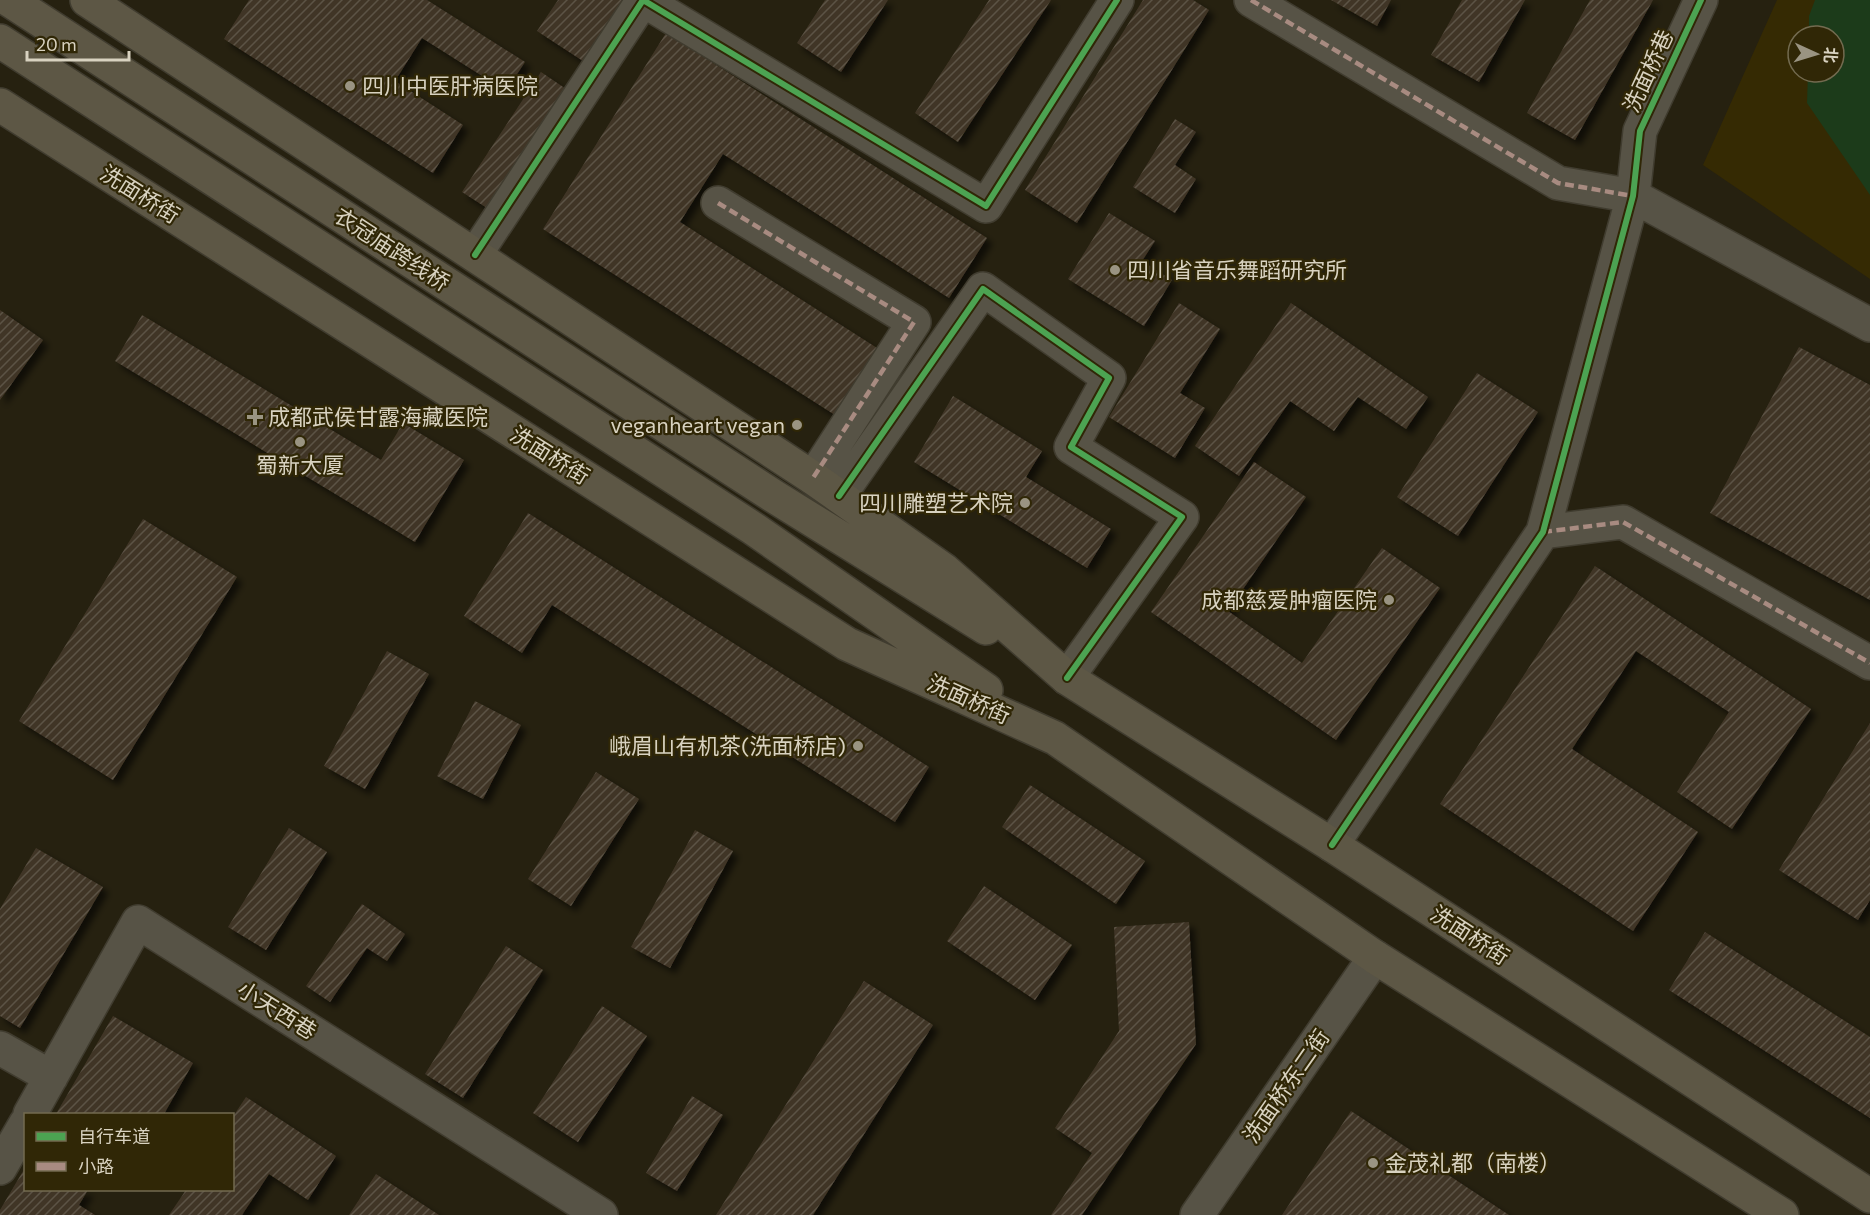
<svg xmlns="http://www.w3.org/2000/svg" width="1870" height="1215" font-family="Commissioner,'Noto Sans SC',sans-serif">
	<defs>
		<pattern id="building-hatch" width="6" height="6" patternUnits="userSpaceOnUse" patternTransform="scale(1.5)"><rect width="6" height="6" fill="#413627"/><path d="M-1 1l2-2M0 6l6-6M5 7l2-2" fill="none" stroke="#5c5245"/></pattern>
		<filter id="shadow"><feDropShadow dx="5.5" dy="5.5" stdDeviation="3" flood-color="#0009"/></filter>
	</defs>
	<rect width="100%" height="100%" fill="#262110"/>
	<path fill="#352a03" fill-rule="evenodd" d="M1777,0H1870V279L1703,165ZM1798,36H1834V72H1798Z"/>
	<path fill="#1c3b1a" d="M1815,0H1870V195L1807,103L1808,72H1834V36H1809V16Z"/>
	<path fill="url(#building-hatch)" filter="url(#shadow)" d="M249,0H427L525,62L506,91L422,38L395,81L463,125L433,173L224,39Z
		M558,0H627L586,63L537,31Z
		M825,0H888L841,72L797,43Z
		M989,0H1051L958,142L915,113Z
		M1143,0H1193L1209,10L1077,223L1025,190Z
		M1331,0H1391L1377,26Z
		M1462,0H1525L1479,82L1431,55Z
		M1590,0H1653L1575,140L1527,113Z
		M666,33L987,238L949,298L723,154L680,222L877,348L835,415L543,229Z
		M541,72L569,91L490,210L462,192Z
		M1175,119L1196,132L1175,165L1196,179L1175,213L1133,187Z
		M1109,213L1155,241L1142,261L1172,280L1144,326L1068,279Z
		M1179,303L1220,329L1180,393L1205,408L1175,458L1109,417Z
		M1291,303L1428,397L1406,429L1358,397L1334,431L1290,401L1239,476L1195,446Z
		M0,310L43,340L0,400Z
		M142,315L381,460L403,423L464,460L415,542L115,361Z
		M1799,347L1870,385V600L1710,513Z
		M1477,373L1538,412L1458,536L1397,497Z
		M953,396L1042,451L1026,477L1111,529L1087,568L914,462Z
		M1254,462L1306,497L1228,611L1302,663L1382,548L1440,588L1336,740L1151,612Z
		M528,513L929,767L895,822L552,605L522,653L464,616Z
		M143,519L237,577L113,780L19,721Z
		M1595,566L1811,709L1732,829L1677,792L1729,712L1636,651L1572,749L1698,832L1633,931L1440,804Z
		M387,651L429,674L365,789L324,766Z
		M475,701L521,725L483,799L437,776Z
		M1870,723V900L1858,920L1779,870Z
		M596,772L639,799L571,906L528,879Z
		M1030,785L1145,861L1116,904L1002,827Z
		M289,828L327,852L266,950L228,927Z
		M695,830L733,851L670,968L631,947Z
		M36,848L103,887L20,1028L0,1016V909Z
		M984,886L1072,945L1035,1000L947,941Z
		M362,904L405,934L387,961L367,948L330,1002L306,986Z
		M1189,922L1196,1044L1082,1215H1051L1092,1153L1055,1128L1119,1031L1114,927Z
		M1705,932L1870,1037V1118L1669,990Z
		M506,946L543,970L463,1098L425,1074Z
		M864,981L933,1025L813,1215H716Z
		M602,1006L647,1036L578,1142L533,1113Z
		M113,1016L193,1063L164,1114H56Z
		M692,1096L723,1115L677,1191L646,1173Z
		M246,1097L336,1156L308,1200L269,1174L242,1215H169L186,1190H232V1118Z
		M1351,1111L1509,1215H1282Z
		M26,1166V1190H88L79,1205L95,1215H0V1210Z
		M376,1174L439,1215H349Z"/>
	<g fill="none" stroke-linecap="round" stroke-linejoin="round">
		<defs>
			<path id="minor" d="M1251,0L1558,183L1633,196L1870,325
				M718,203L914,322L813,478
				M475,255L643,0L986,206L1117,0
				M839,496L983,289L1109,378L1071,447L1182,517L1067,678
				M1543,532L1623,522L1870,663
				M1332,845L1543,532L1633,196L1640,131L1701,0
				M0,1048L51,1077
				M30,1114L138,922L601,1215
				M0,1168L26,1123
				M1197,1215L1375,957"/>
			<path id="major" d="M9,0L775,497L986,628
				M87,0L813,478L944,570L1067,678L1332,845L1870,1196
				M0,41L754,529L986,690
				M0,105L847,644L1055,738L1375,957L1782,1215"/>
		</defs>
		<use href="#minor" stroke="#403c2f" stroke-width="36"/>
		<use href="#major" stroke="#403c2f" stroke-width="36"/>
		<use href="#minor" stroke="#575346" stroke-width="33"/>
		<use href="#major" stroke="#5d5745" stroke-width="33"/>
		<path stroke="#a88b81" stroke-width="4.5" stroke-dasharray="9 4.5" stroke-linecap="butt" d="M1251,0L1558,183L1633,196L1632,201
			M718,203L914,322L813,478
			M1543,532L1623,522L1870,663"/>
		<defs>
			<path id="cycleway" d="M475,255L643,0L986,206L1117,0
				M839,496L983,289L1109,378L1071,447L1182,517L1067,678
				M1332,845L1543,532L1633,196L1640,131L1701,0"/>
		</defs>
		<use href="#cycleway" stroke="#302706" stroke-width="10"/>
		<use href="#cycleway" stroke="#4ca352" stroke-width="6"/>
	</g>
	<g fill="#9a9482" stroke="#302706" stroke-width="2">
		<circle cx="350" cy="86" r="6"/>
		<circle cx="1115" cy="270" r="6"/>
		<path d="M252 408h6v6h6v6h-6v6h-6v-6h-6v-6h6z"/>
		<circle cx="797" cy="425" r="6"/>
		<circle cx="300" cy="442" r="6"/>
		<circle cx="1025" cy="503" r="6"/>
		<circle cx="1389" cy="600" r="6"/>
		<circle cx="858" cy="746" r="6"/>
		<circle cx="1373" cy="1163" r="6"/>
	</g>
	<g text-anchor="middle" stroke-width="4.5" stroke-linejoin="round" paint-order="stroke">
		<g font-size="22" fill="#d8d2c0" stroke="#302706">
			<text transform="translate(1648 71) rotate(-65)" y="8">洗面桥巷</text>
			<text transform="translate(140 194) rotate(32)" y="8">洗面桥街</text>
			<text transform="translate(392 249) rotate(33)" y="8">衣冠庙跨线桥</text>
			<text transform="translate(550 455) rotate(32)" y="8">洗面桥街</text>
			<text transform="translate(969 699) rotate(24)" y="8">洗面桥街</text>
			<text transform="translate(1470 935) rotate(33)" y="8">洗面桥街</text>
			<text transform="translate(277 1010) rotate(32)" y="8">小天西巷</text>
			<text transform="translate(1286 1086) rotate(-55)" y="8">洗面桥东二街</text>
		</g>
		<g font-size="22" fill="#d8d2c0" stroke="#302706" text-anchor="start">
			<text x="362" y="94">四川中医肝病医院</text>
			<text x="1127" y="278">四川省音乐舞蹈研究所</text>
			<text x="268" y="425">成都武侯甘露海藏医院</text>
			<text x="785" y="433" text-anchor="end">veganheart vegan</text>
			<text x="300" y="473" text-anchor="middle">蜀新大厦</text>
			<text x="1013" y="511" text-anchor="end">四川雕塑艺术院</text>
			<text x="1377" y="608" text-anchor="end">成都慈爱肿瘤医院</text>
			<text x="846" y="754" text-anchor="end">峨眉山有机茶(洗面桥店)</text>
			<text x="1385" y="1171">金茂礼都（南楼）</text>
		</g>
	</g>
	<rect x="24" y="1113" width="210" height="78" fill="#302706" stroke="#736b50" stroke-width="1.5"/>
	<rect x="36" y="1132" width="30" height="9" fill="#4ca352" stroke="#736b50" stroke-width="1.5"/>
	<text x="78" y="1143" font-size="18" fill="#d8d2c0">自行车道</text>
	<rect x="36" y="1162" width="30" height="9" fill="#a88b81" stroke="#736b50" stroke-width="1.5"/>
	<text x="78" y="1173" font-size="18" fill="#d8d2c0">小路</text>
	<g transform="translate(1816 54) rotate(94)"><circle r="28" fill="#302706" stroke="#736b50" stroke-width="1.5"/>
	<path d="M0-4.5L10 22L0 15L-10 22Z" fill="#9a9482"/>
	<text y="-9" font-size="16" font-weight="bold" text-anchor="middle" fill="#d8d2c0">北</text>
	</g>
	<path d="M27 51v9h102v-9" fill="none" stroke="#d8d2c0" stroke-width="3"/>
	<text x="36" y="51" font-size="18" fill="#d8d2c0" stroke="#302706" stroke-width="4.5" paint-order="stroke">20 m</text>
</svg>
